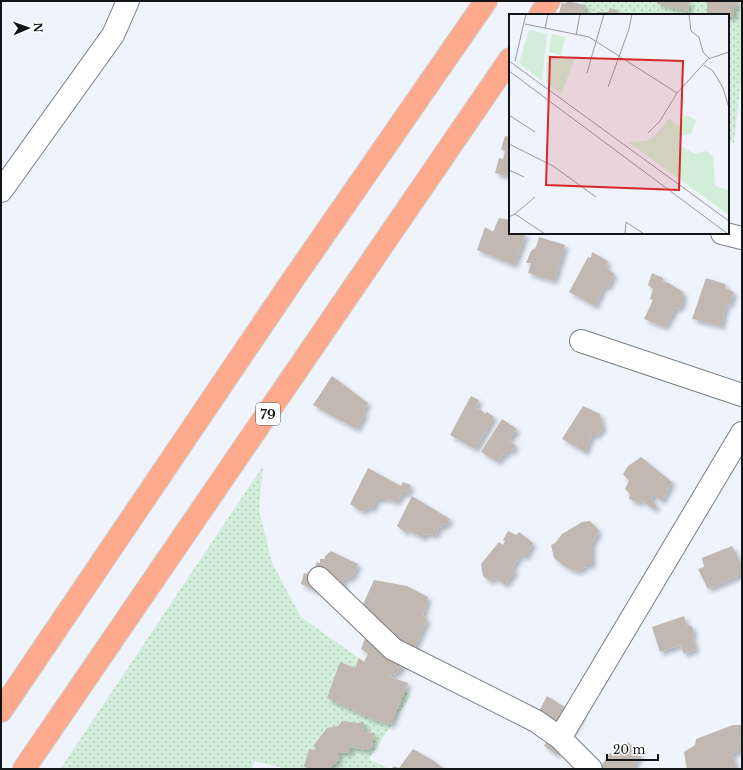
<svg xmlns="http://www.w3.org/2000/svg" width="743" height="770" font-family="'Libre Baskerville',serif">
	<defs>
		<pattern id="grass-dots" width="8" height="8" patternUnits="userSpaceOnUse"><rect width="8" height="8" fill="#d2eed9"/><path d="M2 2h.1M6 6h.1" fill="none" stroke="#b3cbba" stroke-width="1.8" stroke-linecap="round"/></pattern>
		<filter id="shadow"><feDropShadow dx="3.5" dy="3.5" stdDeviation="2" flood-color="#0004"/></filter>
	</defs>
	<rect width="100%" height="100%" fill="#eef3fc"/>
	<path fill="url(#grass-dots)" d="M584,1H742V72L734,143L728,141V15H574Z
		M263,466L259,510L272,563L301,617L411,695L369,759L389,769H287L255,761L251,769H60Z"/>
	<path fill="#c0b8b1" filter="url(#shadow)" d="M567,1L586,5L584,15H553L554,12L559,13L562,2L565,4Z
		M657,1H690L688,11L657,4Z
		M707,1H738V5L734,7V17L707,15Z
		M610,8L617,10V12L629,15H596L597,12H608Z
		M505,136L510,137V177L495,173L499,158L503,159L505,151L501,149Z
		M499,218L510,220V233H526L514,265L477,250L485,227L493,232Z
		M539,237L565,245L554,281L528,273L531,263H526L531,251L536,247Z
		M592,252L608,261L606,267L614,274L608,287L604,286L595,306L569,292L588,257L591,258Z
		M652,273L663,278V282L669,283L683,292V301L679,309L676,307L665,327L644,319L653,300L650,299L653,289L648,285Z
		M706,278L725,284V288L734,292L729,306L727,302L721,326L692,319Z
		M332,376L368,403L363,411L365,414L356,429L313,405Z
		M471,396L479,400L475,409L478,410L480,409L485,414L487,412L494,417L475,449L450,435Z
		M583,406L600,414L603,428L597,435H592L585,452L562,439Z
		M502,419L517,429L509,440L516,446L511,452L508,449L505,456L502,455L498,462L481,452Z
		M641,457L672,482L662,501L654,495L651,498L657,507L653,509L641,500L639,503L629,499L630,494L625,489L629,481L623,474L628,466Z
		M368,468L401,486L403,482L411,485L408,493H403L396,502L387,499H377L372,509L367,508L362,512L350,504Z
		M412,496L450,519L447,525L444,524L442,528L439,527L436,535L425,534L423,538L406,529V533L397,526Z
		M590,521L599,531L592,543V565H584L586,567L577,571L567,568L554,558L551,545L555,543L562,534L582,522Z
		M508,531L516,535L519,532L533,543L525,558L521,554L512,568L515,571L505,585L494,577L491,582L483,576L481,564L499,542L503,545L505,541L503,540Z
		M732,546L742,565V574L708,589L698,569L704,567L702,558Z
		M331,551L358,564L354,574L349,579L345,578L342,584H345L339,601L301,584L304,573L312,575L317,562L320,563V559H325V556Z
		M374,580L407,586L428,597L423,615L427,620L411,655L396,674L388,676L408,683L391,725L372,719L327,698L340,662L355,668L359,658L364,662L368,654L361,649L367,633L360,611Z
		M684,616L687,626H692L694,634L692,635L696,649L684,654L680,645L660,652L652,627Z
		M547,696L563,706L582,713L579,720L557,755L544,746L548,740L538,713Z
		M342,721L357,723L363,722L365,726V732L374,733L372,747L367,750L350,747V753L338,752L339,760L328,769H307L304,766L309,749L313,750L316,749L314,745L327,728L338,726Z
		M733,725H742V738L739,741L742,749L732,754L736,766L728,769H687L684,752L695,745L696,739Z
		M628,742L640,753L633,769H599L610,753L615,754Z
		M413,749L434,761L444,769H392L393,766L399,768Z"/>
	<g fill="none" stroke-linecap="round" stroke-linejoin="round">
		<defs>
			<path id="minor" d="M1,191L113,35L128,1
				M722,233L742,238
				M581,341L742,395
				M319,578L393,649L536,721L560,738L591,769
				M560,738L742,433"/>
			<path id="highway" d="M540,15L549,1
				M1,711L292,281L486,1
				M24,769L510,59"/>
		</defs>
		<use href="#minor" stroke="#797d85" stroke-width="24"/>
		<use href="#highway" stroke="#d0d0d1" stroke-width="24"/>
		<use href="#minor" stroke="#fff" stroke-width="22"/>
		<use href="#highway" stroke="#fca98c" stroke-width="22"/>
	</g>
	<g text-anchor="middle" stroke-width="3" stroke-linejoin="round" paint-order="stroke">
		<rect fill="#fff" stroke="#595a5d" stroke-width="1" x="256" y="403" width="24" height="22" rx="3"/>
		<g font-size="13" font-weight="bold" fill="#121417">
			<text x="268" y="419">79</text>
		</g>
	</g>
	<g transform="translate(509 14)">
		<rect width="220" height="220" fill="#eef3fc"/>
		<path d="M20,16L38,20L33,67L10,49ZM38,41L66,45L52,80L37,67ZM176,101L187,106L182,120L173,121L170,131L186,140L197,137L204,142L206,172L220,176V201L119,128L136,127L145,123L160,104L170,112Z" fill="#d2eed9"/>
		<path d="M43,20L56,23L52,41L40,38Z" fill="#d2eed9"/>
		<path fill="none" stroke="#969aa0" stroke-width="1" d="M180,0L182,17L190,23L194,38L201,45M16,10L80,23L168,79M36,15L39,0M67,21L71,0M0,47L220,207M6,47L17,0M195,51L204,57L214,74L220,94M0,57L219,220M78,59L95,0M99,73L120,15L123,0M0,101L26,118M139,119L151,107L168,79L199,45L220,38M0,130L44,152L87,183M0,156L15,163M6,200L26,183M0,203L6,200L36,220M116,220L117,208L135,220"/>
		<path fill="#d62828" fill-opacity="0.15" stroke="#d62828" stroke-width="2" d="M41,43L174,47L170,176L37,171Z"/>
		<rect width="220" height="220" fill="none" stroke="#121417" stroke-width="2"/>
	</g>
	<rect width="743" height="770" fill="none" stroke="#121417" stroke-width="4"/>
	<g transform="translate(28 28) rotate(88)" stroke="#ffffff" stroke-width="3" paint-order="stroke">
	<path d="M0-3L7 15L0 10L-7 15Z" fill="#121417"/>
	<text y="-6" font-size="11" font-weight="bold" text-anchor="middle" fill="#121417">N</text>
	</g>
	<path d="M607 754v6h51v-6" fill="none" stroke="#121417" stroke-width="2"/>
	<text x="613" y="754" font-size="12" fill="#121417" stroke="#ffffff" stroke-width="3" paint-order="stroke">20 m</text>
</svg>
